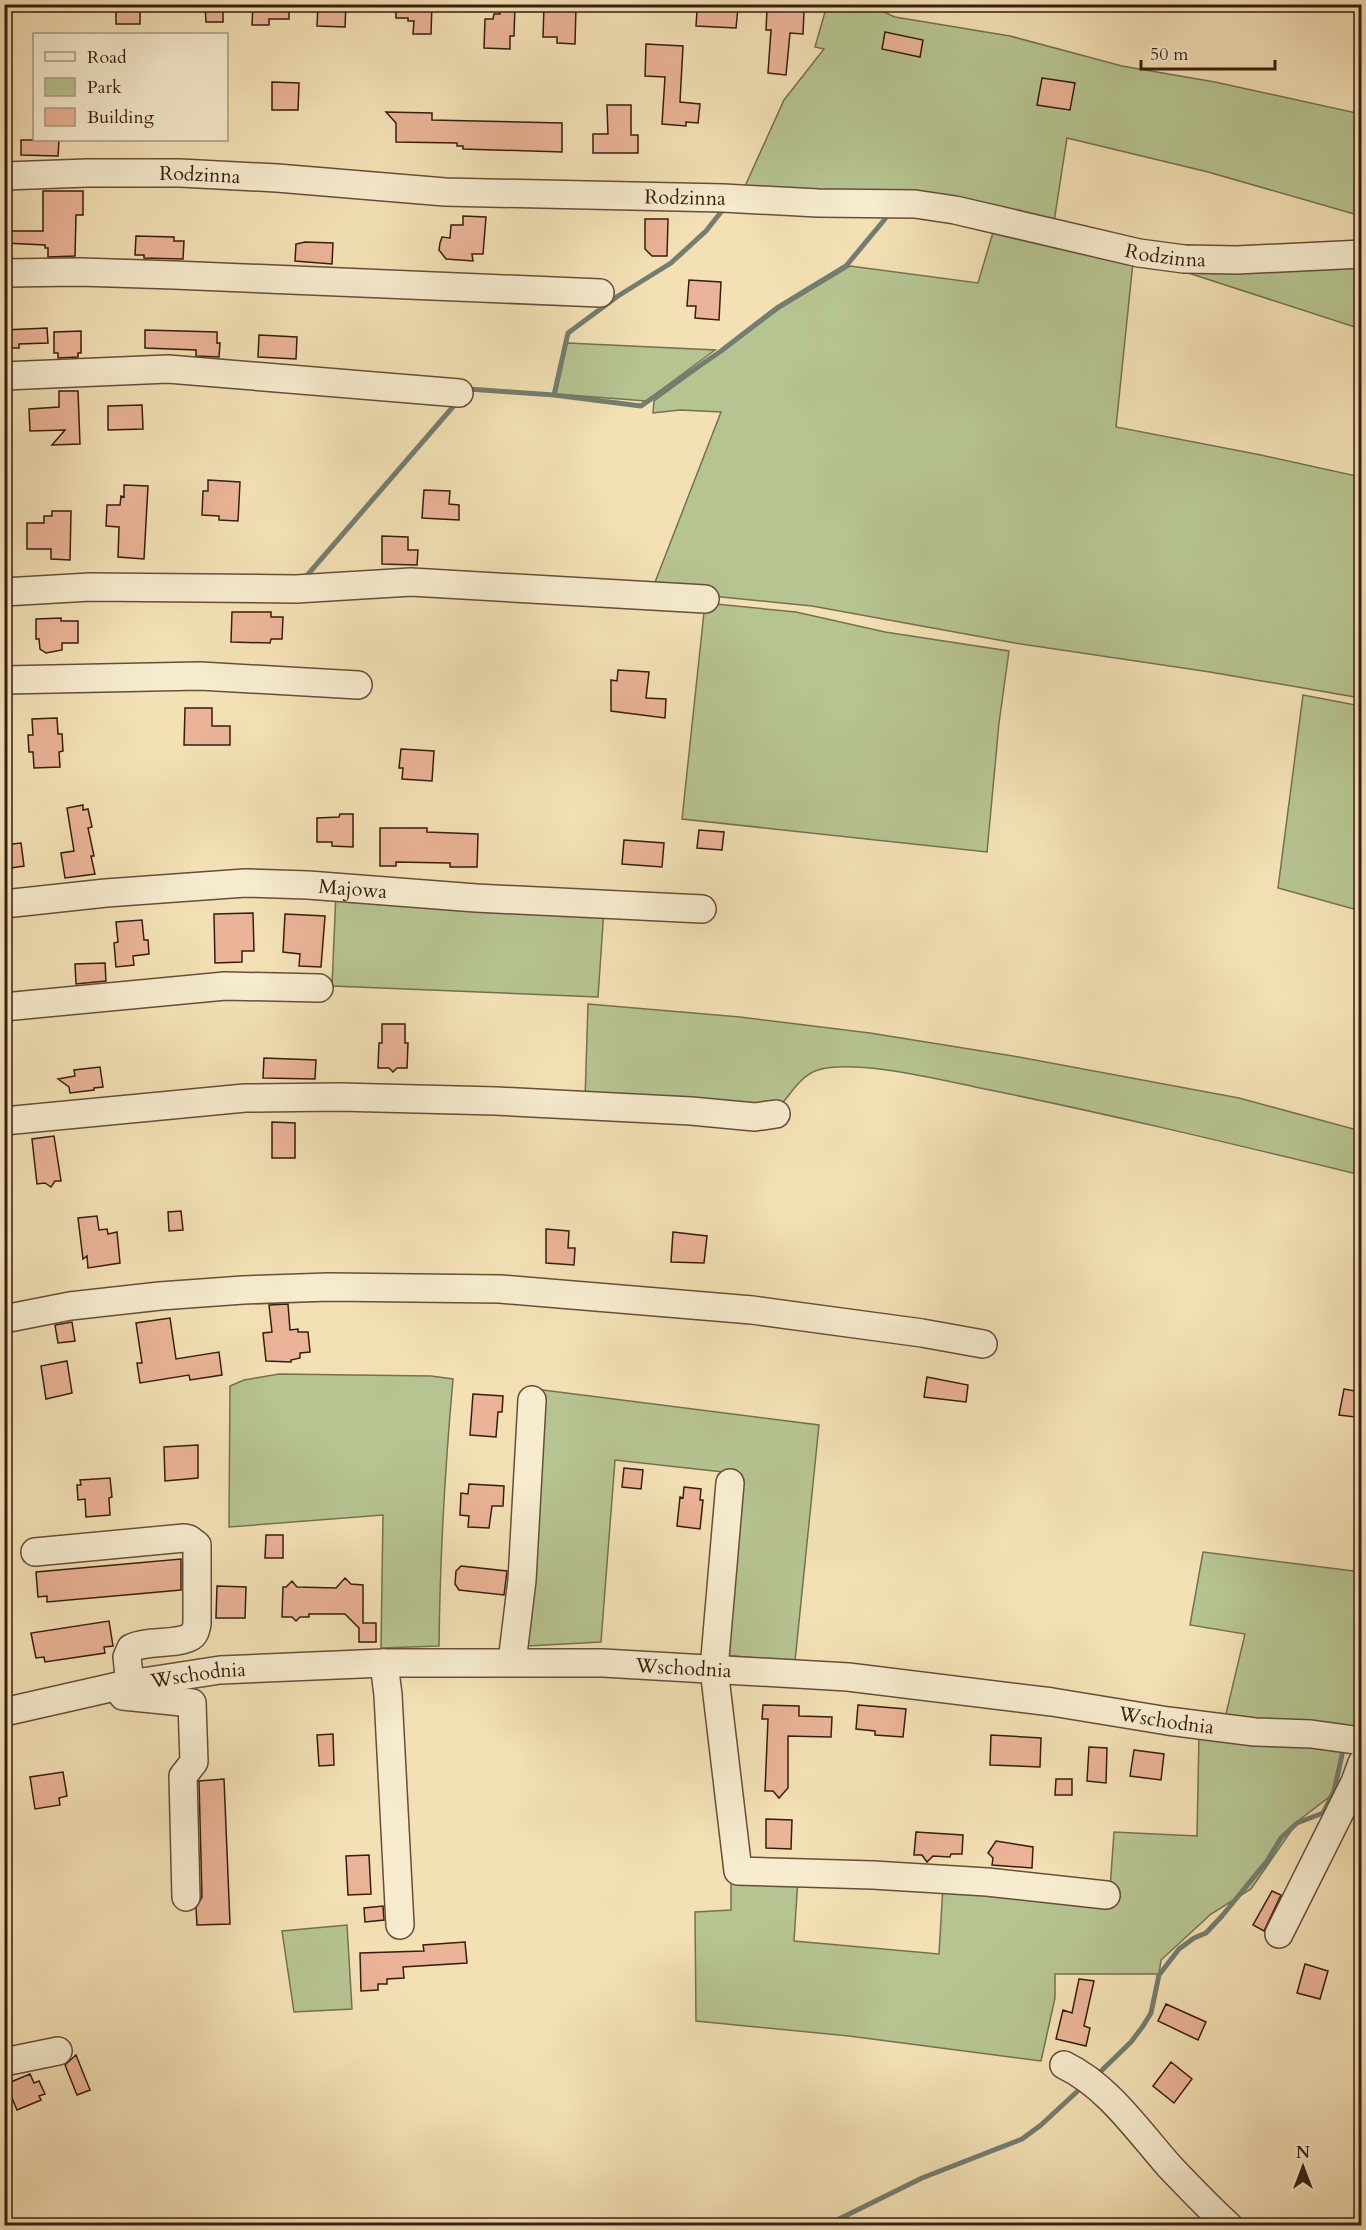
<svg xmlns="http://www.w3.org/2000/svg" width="1366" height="2230" font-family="Cardo,serif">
	<rect width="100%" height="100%" fill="#f3e1b5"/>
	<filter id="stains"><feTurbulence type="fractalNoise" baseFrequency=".00333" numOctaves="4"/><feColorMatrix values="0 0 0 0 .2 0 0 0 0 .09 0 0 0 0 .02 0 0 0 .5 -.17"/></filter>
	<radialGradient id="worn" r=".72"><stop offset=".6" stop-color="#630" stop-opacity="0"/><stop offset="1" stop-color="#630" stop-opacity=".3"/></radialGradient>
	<path fill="#b6c491" stroke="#767050" stroke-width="1.5" d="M827,5H868L895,17L1010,36L1122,66L1215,82L1361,114V216L1208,172L1067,138L1054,222L929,192L741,195L784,100L824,49L815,47Z
		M994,229L1133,262L1116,427L1261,455L1361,477V698L1210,672L1015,643L812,606L652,590L721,412L680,410L653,413L654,401L782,307L850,266L978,283Z
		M1361,265V329L1176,269Z
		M567,343L715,350L646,401L556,394Z
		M705,603L796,612L885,632L1009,651L999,723L987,852L682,819Z
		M1303,695L1361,706V911L1278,888Z
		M336,892L604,909L598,997L332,986Z
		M588,1004L740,1017L870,1033L1013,1056L1239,1098L1361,1131V1175C1233,1144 1105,1113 975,1087C937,1079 854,1059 818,1070C801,1075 791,1094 779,1107L585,1100Z
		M279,1374L431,1376L453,1379C445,1468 440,1556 439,1646L381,1648L383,1515L229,1527L230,1386L244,1380Z
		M527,1388L819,1425L795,1661L720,1655L741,1474L615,1460L601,1642L509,1647Z
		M1203,1552L1361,1572V1730L1225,1718L1245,1634L1190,1625Z
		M1199,1733L1345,1748L1333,1794L1298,1821L1251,1889L1211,1914L1161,1960L1159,1974H1055V1998L1041,2061L849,2036L696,2021L695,1912L731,1910V1874L798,1878L794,1941L939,1954L943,1885L1107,1899L1120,1897L1110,1889L1114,1832L1197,1836Z
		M347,1925L352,2009L294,2012L282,1931Z"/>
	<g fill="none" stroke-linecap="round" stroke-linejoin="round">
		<path stroke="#737d70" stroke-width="5" d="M466,392L469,389L554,395L568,333L618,296L671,263L706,231L725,207
			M554,395L641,406L721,351L777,308L846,266L885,219
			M303,580L458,401
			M1097,2075L1131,2042L1143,2026L1151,2013L1159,1975L1179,1949L1194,1938L1206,1933L1222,1916L1267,1861L1281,1838L1297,1823L1323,1813L1334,1791L1342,1755
			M829,2226L839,2219L922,2178L1022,2139L1041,2125L1082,2087"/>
	</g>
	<path fill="#ebb498" stroke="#371d10" stroke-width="1.5" d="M116,4H140V24H116Z
		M205,4H223V22H206Z
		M253,4H289V19H269V25H252Z
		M318,4H346L345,27L317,26Z
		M396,4H432L431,34H413L414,21H408V18H396Z
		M701,4L738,8L736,28L696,26L697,11H700Z
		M500,5L515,6L514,36H510V49L484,48L485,19H493L494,14H500Z
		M544,6L576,7L575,44L557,43V37H543Z
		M778,9L804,11L803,34L790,33L786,75L768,73L771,30H766L767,10Z
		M885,32L923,40L920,57L882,49Z
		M646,44L683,46L680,102L700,104L698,123L686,122V126L662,124L665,77L645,76Z
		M1042,78L1075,83L1070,110L1037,105Z
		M272,82L299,83L298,110H272Z
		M607,105H631V135H638V153H593V134H608Z
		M386,112L432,113V120L562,123V152L463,149V146H457V143L396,142V123Z
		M21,140H59L58,156L21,155Z
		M43,191H83V215H76L75,256L48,257V248H45V245L4,243V231H43Z
		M463,216L486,217L483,254H472L473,261L446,259L439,250L440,243L442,237L450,238L451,225H463Z
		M645,219H668L667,256H652L645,249Z
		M136,236L174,237V241H184L183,259L144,258V255H135Z
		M305,242L333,243L332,264L295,261L296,244Z
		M689,280L721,282L719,320L695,318L696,306H687Z
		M47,328L48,343L19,344V348H4V330Z
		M145,330L217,332V343H220L219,357L196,356V350L145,348Z
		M81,331V353H78V357L58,358V353H54V332Z
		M259,335L297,337L296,359L258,357Z
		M59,391H78L80,444L52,445L65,430L30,431L29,409L59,407Z
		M142,405L143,429L108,430V406Z
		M208,480L240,482L238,521L219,520V516L202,515L203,491H208Z
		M124,485L148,486L144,559L118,557L119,527L106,526L107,505H120L121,496L124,497Z
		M424,490L450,491L449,504L459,505V520L422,518Z
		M52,511H71L70,560L51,559V549H27V523H44V516H52Z
		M382,536L408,537V550H418L417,565L382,564Z
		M232,612H271V617H283L282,639H271L270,643L231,642Z
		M61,618V621H78V643H62V650L46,653L40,649L39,639H36V619Z
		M618,670L649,672L646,698L666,699L665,718L611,711V680L617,681Z
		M185,708H212V726H230V745H184Z
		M57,718L58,734H62L63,751L59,752L60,767L34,768L33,752H29L28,735H33L32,719Z
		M401,749L434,751L432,781L402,779L403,768H399Z
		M83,805V810L88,809L92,827L88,828L94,856H91L95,874L65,878L61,853L74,851L67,808Z
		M340,814H353V847L332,846V842H317V818L339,817Z
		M380,828H427V832L478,834L477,867H450V863L396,862V866H380Z
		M699,830L724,832L722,850L697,848Z
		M624,840L664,843L662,867L622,864Z
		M21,843L24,866L4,869V845Z
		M253,913L254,951H242V962L215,963L214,914Z
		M285,914L325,916L321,967L299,966L300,954L283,952Z
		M142,920L144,940H148L149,954L133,956L134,965L116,967L114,943L118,942L116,922Z
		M105,963L106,981L76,984L75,964Z
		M382,1024H405V1043H408L407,1068H397L393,1072L389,1068H378L379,1043H382Z
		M264,1058L316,1060L315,1079L263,1078Z
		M100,1067L103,1087L94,1088V1090L70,1093L69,1087L58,1079L75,1076L74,1070Z
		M272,1122L295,1123V1158H272Z
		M54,1136L61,1181H55L51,1187L45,1183L37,1184L32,1139Z
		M181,1211L183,1230L169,1231L168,1212Z
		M97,1216L99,1230L107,1229L108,1234L117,1232L120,1263L88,1268L87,1256L83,1259L78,1218Z
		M546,1229L569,1231L568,1248H575L574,1265L546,1263Z
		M673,1232L707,1236L704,1263L671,1262Z
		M288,1304L290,1330L298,1329V1332H308L310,1352L300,1353V1358L291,1360V1362L266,1361L263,1333L272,1332L269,1305Z
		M170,1318L176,1359L219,1352L222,1375L190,1380L189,1375L140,1383L137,1363H142L136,1323Z
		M72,1322L75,1341L58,1343L55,1325Z
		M67,1361L72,1393L46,1399L41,1366Z
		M927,1377L968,1385L966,1402L924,1397Z
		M1344,1389L1360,1392L1355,1417L1339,1415Z
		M473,1394L503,1396L502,1412H498L496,1437L470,1435Z
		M198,1445V1478L165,1481L164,1447Z
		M624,1468L643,1470L641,1489L622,1487Z
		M110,1478L112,1497L109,1498L110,1515L86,1517L85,1499L78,1500L77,1485H81L80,1480Z
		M469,1484L504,1486L503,1506H492L489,1528L468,1527L469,1516L460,1515L461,1493L468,1494Z
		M684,1487L701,1489L700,1500H703L700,1529L677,1526L680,1497L683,1498Z
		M266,1535H283V1558H265Z
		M181,1559V1590L47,1602V1596L38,1597L36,1572Z
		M461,1566L507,1571L504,1595L459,1590L455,1584L456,1571Z
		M345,1578L351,1584L363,1585V1623H376V1642H359V1628L345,1614H309V1617H300L296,1621L292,1617H282L283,1587H286L292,1581L297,1587L336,1588Z
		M217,1586L246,1587L245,1618H216Z
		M109,1621L113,1646L104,1647L105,1653L45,1662L44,1657L36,1658L31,1633Z
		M763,1705L799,1706V1716L832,1717L831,1737L788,1736V1788L779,1798L773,1791H765L768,1719H762Z
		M858,1705L906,1709L903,1737L875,1735V1731L856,1729Z
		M333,1734L334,1765L319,1766L317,1735Z
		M991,1735L1041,1738L1040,1767L990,1765Z
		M1089,1747L1107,1748L1106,1783L1087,1781Z
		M1134,1750L1164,1754L1161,1780L1130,1776Z
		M63,1772L67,1796L59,1798L60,1805L35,1809L30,1777Z
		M224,1779L230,1924L197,1925L196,1908L202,1897L199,1781Z
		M1056,1779H1072V1795H1055Z
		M766,1819L792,1820L791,1849L766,1848Z
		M916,1832L963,1835L962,1854H951L950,1857L933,1856L927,1862L922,1855H914Z
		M996,1841L1033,1847L1032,1868L992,1865L993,1858L988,1853Z
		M369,1855L371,1894L348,1895L346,1856Z
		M1272,1891L1281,1895L1264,1931L1253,1925Z
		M383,1906L384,1920L365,1922L364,1908Z
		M465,1942L467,1963L403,1967L404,1978L387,1979V1984H378V1990L361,1991L360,1953L424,1951L423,1945Z
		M1305,1964L1328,1971L1320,1999L1297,1993Z
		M1079,1979L1094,1981L1084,2026L1090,2028L1086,2046L1056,2039L1063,2010L1072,2013Z
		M1166,2004L1206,2022L1198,2040L1158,2021Z
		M76,2055L90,2090L77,2095L65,2065Z
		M1171,2062L1192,2079L1174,2103L1153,2086Z
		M30,2074L34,2083L39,2081L45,2094L39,2096L41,2100L17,2110L6,2084Z"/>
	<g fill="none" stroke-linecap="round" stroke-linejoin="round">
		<defs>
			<g id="minor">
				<path id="s1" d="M4,176L88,173H180L277,178L445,192L723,198L818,203L915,204L955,210L1139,253L1184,259L1237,260L1362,254"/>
				<path d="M4,273L80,272L174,275L600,293"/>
				<path d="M4,376L168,369L459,393"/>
				<path d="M4,592L90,587L296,589L411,582L705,599"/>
				<path d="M4,680L200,676L358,685"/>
				<path id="s2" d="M4,904L106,893L245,883L308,885L476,898L702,909"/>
				<path d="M4,1007L225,986L319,988"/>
				<path d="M4,1121L245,1098L339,1097L496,1101L691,1111L755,1117L776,1114"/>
				<path d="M4,1319L70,1306L160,1296L243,1290L329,1287L500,1289L752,1310L922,1333L983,1344"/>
				<path d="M730,1483L714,1669L738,1871L873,1875L987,1882L1106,1895"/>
				<path d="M35,1552L184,1538L189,1539L197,1545V1624C196,1629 195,1635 190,1637C176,1645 147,1640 131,1648L127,1657L130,1684"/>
				<path d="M512,1662L522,1580L532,1400"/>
				<path d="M384,1663L388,1695L400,1925"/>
				<path d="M123,1696L192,1703L194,1762L183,1776L186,1897"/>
				<path id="s3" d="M4,1712L123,1685L220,1670L384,1663H603L848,1677L1052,1702L1168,1721L1255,1732L1311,1734L1362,1741"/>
				<path d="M1279,1934L1355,1782L1362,1763"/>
				<path d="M4,2062L58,2051"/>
				<path d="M1064,2065C1108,2086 1138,2131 1170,2167C1189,2187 1208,2207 1229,2226"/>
			</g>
		</defs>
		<use href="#minor" stroke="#664e39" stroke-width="30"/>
		<use href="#minor" stroke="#f7eccf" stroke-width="27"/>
	</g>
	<g text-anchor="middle" stroke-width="5" stroke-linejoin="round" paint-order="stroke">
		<g font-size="20" fill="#371d10" stroke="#f7eccf">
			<text dy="7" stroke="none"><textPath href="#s1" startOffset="196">Rodzinna</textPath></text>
			<text dy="7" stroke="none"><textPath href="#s1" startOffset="682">Rodzinna</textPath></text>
			<text dy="7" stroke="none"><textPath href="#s1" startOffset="1168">Rodzinna</textPath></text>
			<text dy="7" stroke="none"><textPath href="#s2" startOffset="350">Majowa</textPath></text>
			<text dy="7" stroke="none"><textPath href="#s3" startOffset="684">Wschodnia</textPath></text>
			<text dy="7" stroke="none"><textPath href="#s3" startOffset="198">Wschodnia</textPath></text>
			<text dy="7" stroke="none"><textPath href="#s3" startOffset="1170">Wschodnia</textPath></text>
		</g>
	</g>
	<rect width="1366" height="2230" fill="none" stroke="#f3e1b5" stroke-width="24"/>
	<rect x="6" y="6" width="1354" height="2218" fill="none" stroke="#371d10" stroke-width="3"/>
	<rect x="12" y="12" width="1342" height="2206" fill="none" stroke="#371d10" stroke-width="1.5"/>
	<rect x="33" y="33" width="195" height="108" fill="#f7eccf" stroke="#aa9983" stroke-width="1.5"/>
	<rect x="45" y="52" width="30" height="9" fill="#f7eccf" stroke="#aa9983" stroke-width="1.5"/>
	<text x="87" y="63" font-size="18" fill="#371d10">Road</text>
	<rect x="45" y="78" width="30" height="18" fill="#b6c491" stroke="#aa9983" stroke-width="1.5"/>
	<text x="87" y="93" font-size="18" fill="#371d10">Park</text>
	<rect x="45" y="108" width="30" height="18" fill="#ebb498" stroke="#aa9983" stroke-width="1.5"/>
	<text x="87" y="123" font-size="18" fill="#371d10">Building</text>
	<g transform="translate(1303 2167)" stroke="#f7eccf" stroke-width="4.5" paint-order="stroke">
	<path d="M0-4.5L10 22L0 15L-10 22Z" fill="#371d10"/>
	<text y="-9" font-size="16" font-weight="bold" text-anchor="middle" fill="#371d10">N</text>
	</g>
	<path d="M1141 60v9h134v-9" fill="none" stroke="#371d10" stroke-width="3"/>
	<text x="1150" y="60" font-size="18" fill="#371d10" stroke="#f7eccf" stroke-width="4.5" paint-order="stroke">50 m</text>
	<rect width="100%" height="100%" filter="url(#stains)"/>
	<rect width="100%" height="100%" fill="url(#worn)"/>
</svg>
